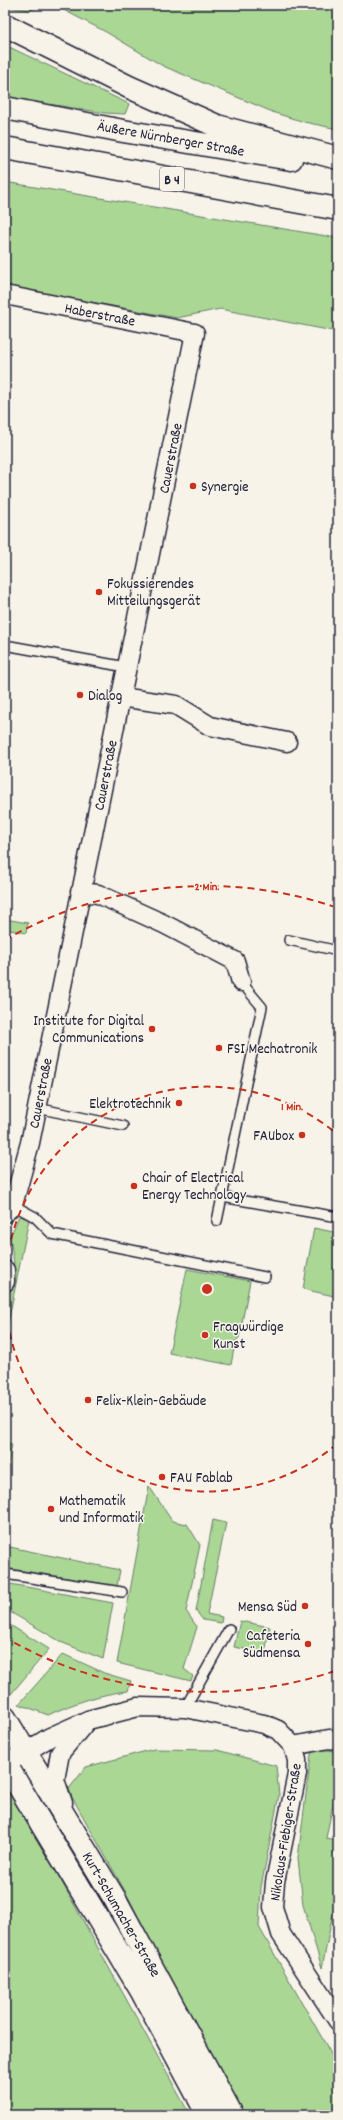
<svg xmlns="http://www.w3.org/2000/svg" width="343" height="2120" font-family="Dekko,sans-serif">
	<rect width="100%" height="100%" fill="#f7f3e8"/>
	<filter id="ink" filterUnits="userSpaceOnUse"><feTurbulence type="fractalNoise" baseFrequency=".025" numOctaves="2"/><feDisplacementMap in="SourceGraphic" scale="8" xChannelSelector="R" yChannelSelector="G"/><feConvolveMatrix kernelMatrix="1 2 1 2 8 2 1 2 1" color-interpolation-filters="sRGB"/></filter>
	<g filter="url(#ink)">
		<path fill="#abd795" stroke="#667c68" d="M5,5H45L30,10L5,7Z
			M54,5H338V129L304,122L275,113L163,66L106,32Z
			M5,45L129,104L125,114L105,113L5,97Z
			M5,182L338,238V332L220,309L177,318L5,286Z
			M5,919L28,923L26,933L5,929Z
			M19,1216L29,1219L5,1338V1314L14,1263L10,1237Z
			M314,1228L338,1233V1297L303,1289Z
			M187,1269L250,1281L239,1338L235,1342L231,1365L169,1353Z
			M5,1443L12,1444L5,1480Z
			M149,1486L172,1521L187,1524L200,1545L186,1611L197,1627L184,1669L193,1676L191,1681L117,1663Z
			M213,1520L226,1523L207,1614L222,1617L221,1623L203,1620L196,1611Z
			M5,1546L120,1570L117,1586L5,1568Z
			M5,1583L113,1603L103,1659L63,1643L5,1609Z
			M240,1621L270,1627L265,1653L234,1647Z
			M5,1622L49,1649L11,1694L5,1687Z
			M63,1654L104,1673L131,1681L128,1691C100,1694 74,1703 48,1715L19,1704Z
			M312,1747L338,1752V1795L335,1794L326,1838L338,1840V1888L322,1968L303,1905L298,1858Z
			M154,1749L217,1750L276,1766L279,1795L261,1887L259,1927L338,2066V2115H239L125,1891L68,1790L86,1767Z
			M5,1786L59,1877L190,2115H5Z"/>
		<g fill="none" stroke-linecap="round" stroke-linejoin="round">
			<defs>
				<path id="service" d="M5,645L126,667
					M289,940L338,951
					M37,1108L123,1126
					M222,1197L338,1217
					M13,1205L35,1217L52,1234L265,1277
					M217,1221L262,1007L241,982
					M5,1574L122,1592
					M185,1708L229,1629"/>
				<path id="minor" d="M5,295L195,333L30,1143L13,1205L5,1213
					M120,697L176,705L210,726L287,742
					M80,892L98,894L164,924L235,961L241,982
					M5,1270V1282
					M293,1746L329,1739L338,1740
					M6,1764L50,1737L88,1720L138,1707L185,1708L264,1724L278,1730L293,1746L297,1760V1774L275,1882L273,1907L281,1934L338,2021
					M63,1803L55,1780L60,1753L85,1723"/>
				<path id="secondary" d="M5,1718L115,1899L232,2115
					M5,1763L141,1990L208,2115"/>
				<path id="trunk" d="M5,25L129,87L217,126L338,158
					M5,108L123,131L291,159
					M5,148L338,209"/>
			</defs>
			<use href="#service" stroke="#22223b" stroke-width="12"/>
			<use href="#minor" stroke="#22223b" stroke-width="21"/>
			<use href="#secondary" stroke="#22223b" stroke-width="25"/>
			<use href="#trunk" stroke="#22223b" stroke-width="25"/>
			<use href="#service" stroke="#f7f3e8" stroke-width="9"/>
			<use href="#minor" stroke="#f7f3e8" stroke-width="18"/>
			<use href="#secondary" stroke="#f7f3e8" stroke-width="22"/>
			<use href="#trunk" stroke="#f7f3e8" stroke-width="22"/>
		</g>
	</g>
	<g fill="none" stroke="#c8321e" stroke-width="2" stroke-dasharray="7 5">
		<path d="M337 1444A202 202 0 0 1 5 1291M5 1287A202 202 0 0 1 337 1134"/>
		<path d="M335 1671A403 403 0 0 1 6 1638M5 940A403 403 0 0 1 335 907"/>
	</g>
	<g fill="#c8321e" stroke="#f7f3e8" stroke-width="1.5">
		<circle cx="193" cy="486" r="4"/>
		<circle cx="99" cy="592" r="4"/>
		<circle cx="80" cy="695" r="4"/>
		<circle cx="152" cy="1029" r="4"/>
		<circle cx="219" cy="1048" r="4"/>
		<circle cx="179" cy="1103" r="4"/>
		<circle cx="302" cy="1135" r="4"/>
		<circle cx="134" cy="1186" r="4"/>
		<circle cx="205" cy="1335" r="4"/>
		<circle cx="88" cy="1400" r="4"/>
		<circle cx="162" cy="1477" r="4"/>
		<circle cx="51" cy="1509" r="4"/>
		<circle cx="305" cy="1606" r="4"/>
		<circle cx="308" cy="1644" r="4"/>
	</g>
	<g text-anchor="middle" stroke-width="3" stroke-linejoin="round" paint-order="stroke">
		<rect fill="#f7f3e8" stroke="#62616f" stroke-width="1" x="160" y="167" width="24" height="24" rx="3"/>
		<g font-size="14" font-weight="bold" fill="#22223b">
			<text x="172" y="184">B 4</text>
		</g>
		<g font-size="15" fill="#22223b" stroke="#f7f3e8">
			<text transform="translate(171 138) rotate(10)" y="5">Äußere Nürnberger Straße</text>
			<text transform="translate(100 314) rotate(11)" y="5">Haberstraße</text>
			<text transform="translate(170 458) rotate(-79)" y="5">Cauerstraße</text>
			<text transform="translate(105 775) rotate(-79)" y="5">Cauerstraße</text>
			<text transform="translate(40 1093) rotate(-79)" y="5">Cauerstraße</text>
			<text transform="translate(285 1832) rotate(-81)" y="5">Nikolaus-Fiebiger-Straße</text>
			<text transform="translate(122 1914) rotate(60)" y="5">Kurt-Schumacher-Straße</text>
		</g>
		<g font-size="15" fill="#22223b" stroke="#f7f3e8" text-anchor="start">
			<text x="201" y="491">Synergie</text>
			<text x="107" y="588">Fokussierendes<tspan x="107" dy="17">Mitteilungsgerät</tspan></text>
			<text x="88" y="700">Dialog</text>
			<text x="144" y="1025" text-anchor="end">Institute for Digital<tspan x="144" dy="17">Communications</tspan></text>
			<text x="227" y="1053">FSI Mechatronik</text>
			<text x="171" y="1108" text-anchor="end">Elektrotechnik</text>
			<text x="294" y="1140" text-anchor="end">FAUbox</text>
			<text x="142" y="1182">Chair of Electrical<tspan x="142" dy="17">Energy Technology</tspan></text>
			<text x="213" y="1331">Fragwürdige<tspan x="213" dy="17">Kunst</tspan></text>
			<text x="96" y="1405">Felix-Klein-Gebäude</text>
			<text x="170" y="1482">FAU Fablab</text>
			<text x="59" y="1505">Mathematik<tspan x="59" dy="17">und Informatik</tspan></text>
			<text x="297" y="1611" text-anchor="end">Mensa Süd</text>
			<text x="300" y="1640" text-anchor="end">Cafeteria<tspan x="300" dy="17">Südmensa</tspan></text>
		</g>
	</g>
	<circle cx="207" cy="1289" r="6" fill="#c8321e" stroke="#f7f3e8" stroke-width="2"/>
	<g font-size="12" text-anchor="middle" font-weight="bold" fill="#c8321e" stroke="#f7f3e8" stroke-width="3" stroke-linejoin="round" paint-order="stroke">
		<text x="207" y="890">2 Min.</text>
		<text x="292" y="1110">1 Min.</text>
	</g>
	<rect width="343" height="2120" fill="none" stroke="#f7f3e8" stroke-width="20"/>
	<rect x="10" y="10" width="323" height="2100" fill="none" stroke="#22223b" stroke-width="1.5" filter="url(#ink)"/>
</svg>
